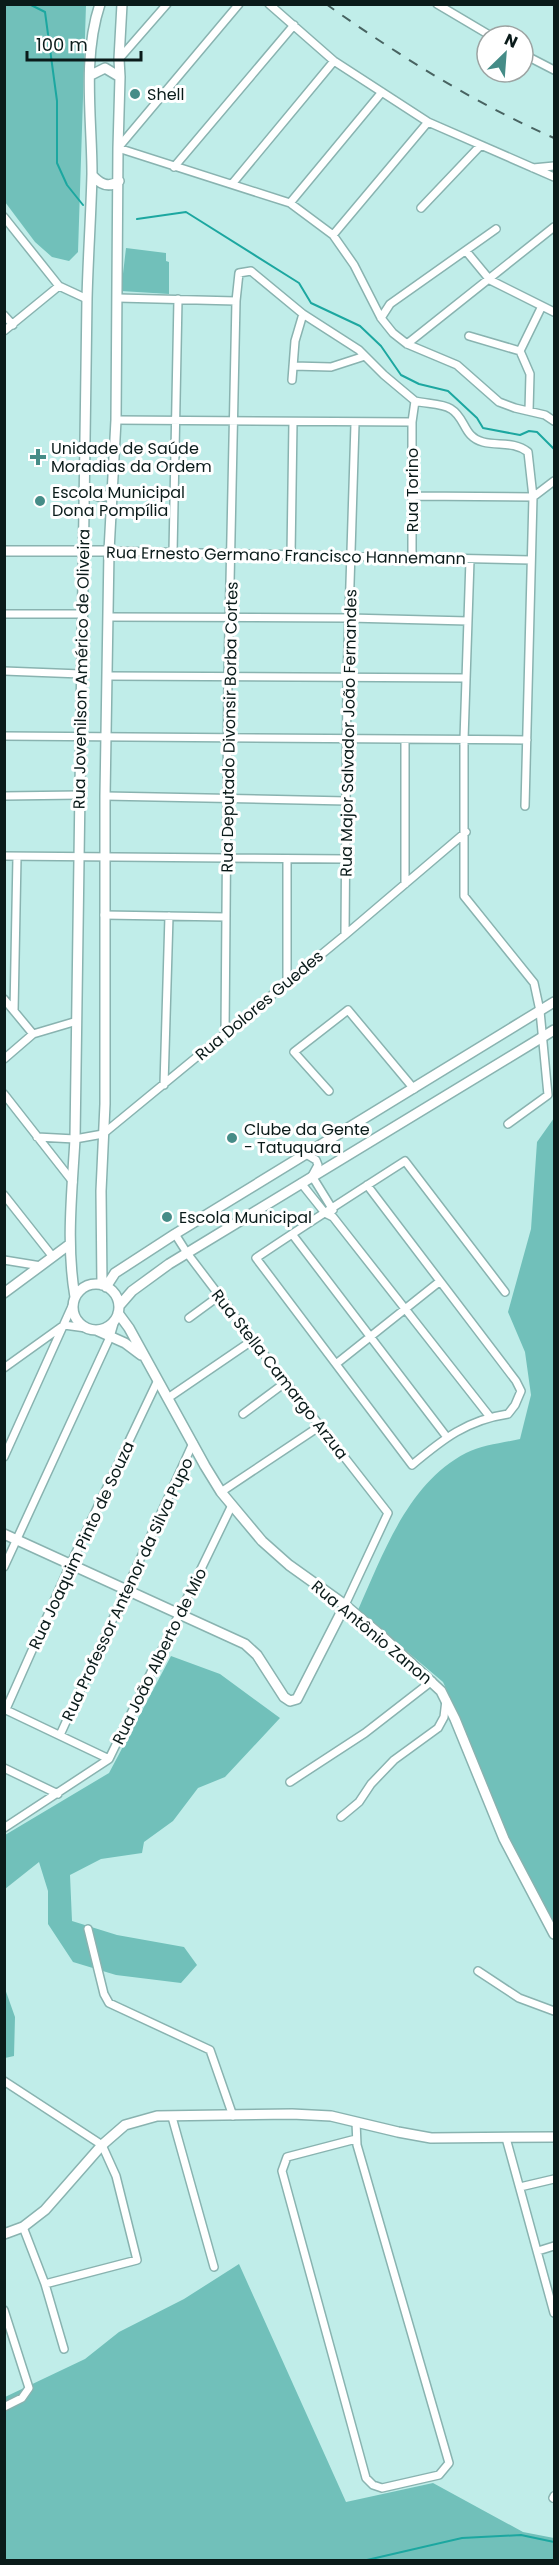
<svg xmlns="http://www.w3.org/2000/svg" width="559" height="2565" font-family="Poppins,sans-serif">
	<rect width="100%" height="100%" fill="#c0ede9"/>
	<path fill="#71c0ba" d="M4,5H86L78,252L69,261L52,257L35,242L5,202Z
		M126,248L166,253V261L169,262V294L121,291Z
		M554,1118V1929L509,1839L470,1742L443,1682L358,1610C383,1554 408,1483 466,1453C482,1445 503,1443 520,1439L531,1395L525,1352L508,1312L531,1229L537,1142Z
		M171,1656L220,1674L280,1718L225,1777L198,1788L173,1821L144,1842L142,1853L101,1859L70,1875L72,1921L117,1935L184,1947L197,1965L181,1983L116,1975L73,1962L48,1924V1891L39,1862L5,1889V1835L109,1773Z
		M4,1986L15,2017L14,2056L5,2058Z
		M239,2264L346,2502L433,2483L523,2532L554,2538V2560H5V2397L85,2359L119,2332L184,2299Z"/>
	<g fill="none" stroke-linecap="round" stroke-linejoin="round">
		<path stroke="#1ca7a0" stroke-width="2" d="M29,4L45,12L57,101V163L67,185L83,205
			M137,219L186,212L299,283L311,303L360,326L381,346L401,375L419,384L448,391L477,418L483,428L520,435L529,431L537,432L554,449
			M367,2560L462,2538L521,2535L554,2542"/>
		<defs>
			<path id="street" d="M239,4L118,148L290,203L333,235L354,265L381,318L393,333L407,344L457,365L499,402L515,408L545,415L554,421
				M269,4L334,61L428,122L554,177
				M437,4L491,36
				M523,54L554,70
				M119,59L167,4
				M174,167L294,25
				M533,168L554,166
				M232,184L334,61
				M290,203L382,92
				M421,208L480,146
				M4,217L59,286L87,299
				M333,235L428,122
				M466,251L490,280L554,312
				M118,298L236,301
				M4,315L13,325
				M381,318L390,304L496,229
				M4,331L59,286
				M469,336L520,351L530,374L529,411
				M407,344L554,227
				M520,351L541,308
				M293,366L331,367L365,356
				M292,380L295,341L303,314
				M116,420L412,422
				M412,496L533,497L554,481
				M109,551L531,560
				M173,553L178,299
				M291,555L293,422
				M412,557V422L415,401C426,404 442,403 451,409C466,418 463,437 483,442C498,446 514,441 528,452L533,497L525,806
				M470,560L464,739V896L534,983L540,1011L548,1095L508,1124
				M4,614H82
				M108,617L349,618L468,621
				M4,671L81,674
				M108,676L466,678
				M4,736L527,740
				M4,796L80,795
				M105,796L347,801
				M4,856L346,859
				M287,859V981
				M405,884V740
				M104,915L226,917
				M345,935L347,679L355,424
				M4,999L33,1034
				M14,1011L17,857
				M225,1033L228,676L236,301L239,273L251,271L303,314L359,350L384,375L415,401
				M4,1059L33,1034L77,1021
				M164,1085L169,916
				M329,1091L294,1052L348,1010L414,1089
				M4,1094L73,1182
				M37,1137L75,1139L103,1134L345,935L466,832
				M306,1154L316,1160L318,1165L312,1176L333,1210
				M301,1183L325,1213L333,1217L490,1417
				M367,1185L516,1381L521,1391L515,1405L508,1414C467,1420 443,1439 412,1465L256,1258C305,1225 355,1193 405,1161L505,1292
				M4,1195L53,1257
				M175,1234L187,1253L253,1340L388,1513L345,1605
				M292,1234L446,1436
				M4,1260L41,1266
				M189,1318L219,1296
				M336,1364L439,1282
				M4,1368L64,1325L86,1328
				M168,1398L253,1340
				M243,1414L286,1382
				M4,1457L73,1304
				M221,1492L320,1426
				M4,1567L110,1337L115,1320
				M4,1709L109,1759
				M6,1709L70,1565L158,1380
				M60,1735L193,1443
				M4,1768L58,1794
				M290,1782L365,1733L432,1681
				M341,1817L359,1802L371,1784L394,1760L438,1728L444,1717L446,1700
				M4,1828L109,1759L232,1505
				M88,1929L104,1994L109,2003L210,2050L233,2116
				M478,1971L519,1998L554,2011
				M4,2081L102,2145L116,2176L137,2260L45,2284
				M172,2117L214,2267
				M356,2122L357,2145L449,2463L439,2475L382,2488L373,2485L366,2478L282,2171L287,2157L356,2139
				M506,2138L554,2313
				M520,2187L554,2179
				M23,2227L45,2284L64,2349
				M538,2251L554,2246
				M4,2310L29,2388L22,2398L4,2407
				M553,2498L554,2496"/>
			<path id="secondary" d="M91,75L105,68L120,77
				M92,175C99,183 108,189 119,181
				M85,491L101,497L113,494
				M4,551H109
				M73 1307a23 23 0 1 1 46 0a23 23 0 1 1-46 0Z
				M102,1285L101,1191L105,1104V796L109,551L116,420L118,148L120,77L119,59L122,4
				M106,1287L115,1273L175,1234L554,1002
				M4,1293L70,1244
				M75,1297C66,1245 72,1192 75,1139L87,299C88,257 91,216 92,174C92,119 82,58 100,4
				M119,1306L132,1291L169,1264L554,1030
				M118,1313L129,1328L205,1466L221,1492L262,1541L289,1565L345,1605L383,1637L441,1691L455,1719L504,1839L554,1934
				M96,1330L125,1343L141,1355
				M4,1534L245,1644L257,1655L284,1697L290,1701L297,1699L345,1605
				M4,2234L23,2227L45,2210L102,2145L125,2125L157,2116L292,2114L331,2116L398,2132L431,2138L554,2137"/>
		</defs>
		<use href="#street" stroke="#89b3b0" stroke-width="10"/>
		<use href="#secondary" stroke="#89b3b0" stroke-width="12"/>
		<use href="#street" stroke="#fff" stroke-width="7"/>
		<use href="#secondary" stroke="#fff" stroke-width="9"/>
		<path stroke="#486361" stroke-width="2" stroke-dasharray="10 10" stroke-linecap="butt" d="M326,4C398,55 474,103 554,138"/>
	</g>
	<g fill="#458c87" stroke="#fff" stroke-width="2">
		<circle cx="135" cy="94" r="6"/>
		<path d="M35 448h6v6h6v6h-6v6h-6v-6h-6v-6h6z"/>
		<circle cx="40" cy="501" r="6"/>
		<circle cx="232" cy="1138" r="6"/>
		<circle cx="167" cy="1217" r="6"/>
	</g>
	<g text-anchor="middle" stroke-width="6" stroke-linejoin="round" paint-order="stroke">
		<g font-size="16" fill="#0a1b1a" stroke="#fff" text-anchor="start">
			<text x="147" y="100">Shell</text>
			<text x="51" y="454">Unidade de Saúde<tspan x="51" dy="18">Moradias da Ordem</tspan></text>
			<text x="52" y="498">Escola Municipal<tspan x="52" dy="18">Dona Pompília</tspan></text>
			<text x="244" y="1135">Clube da Gente<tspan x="244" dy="18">- Tatuquara</tspan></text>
			<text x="179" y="1223">Escola Municipal</text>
		</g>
		<g font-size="16" fill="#0a1b1a" stroke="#fff">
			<text transform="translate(412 490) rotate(-90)" y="6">Rua Torino</text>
			<text transform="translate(286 555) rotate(1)" y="6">Rua Ernesto Germano Francisco Hannemann</text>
			<text transform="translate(81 669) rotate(-89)" y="6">Rua Jovenilson Américo de Oliveira</text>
			<text transform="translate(229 727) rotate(-89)" y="6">Rua Deputado Divonsir Borba Cortes</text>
			<text transform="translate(348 733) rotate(-89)" y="6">Rua Major Salvador João Fernandes</text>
			<text transform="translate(259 1005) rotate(-40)" y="6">Rua Dolores Guedes</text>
			<text transform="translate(280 1374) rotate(52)" y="6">Rua Stella Camargo Arzua</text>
			<text transform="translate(81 1545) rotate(-65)" y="6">Rua Joaquim Pinto de Souza</text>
			<text transform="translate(127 1589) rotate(-65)" y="6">Rua Professor Antenor da Silva Pupo</text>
			<text transform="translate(372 1632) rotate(40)" y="6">Rua Antônio Zanon</text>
			<text transform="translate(159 1656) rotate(-64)" y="6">Rua João Alberto de Mio</text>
		</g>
	</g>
	<rect width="559" height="2565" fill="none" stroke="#0a1b1a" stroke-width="12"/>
	<g transform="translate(505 54) rotate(25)"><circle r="28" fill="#ffffff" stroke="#9da4a3" stroke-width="1.5"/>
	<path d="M0-4.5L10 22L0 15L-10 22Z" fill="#458c87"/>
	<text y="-9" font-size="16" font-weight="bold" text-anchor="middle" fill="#0a1b1a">N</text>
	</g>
	<path d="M27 51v9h114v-9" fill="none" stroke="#0a1b1a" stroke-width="3"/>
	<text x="36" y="51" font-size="18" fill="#0a1b1a" stroke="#ffffff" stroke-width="4.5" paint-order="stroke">100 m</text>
</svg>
